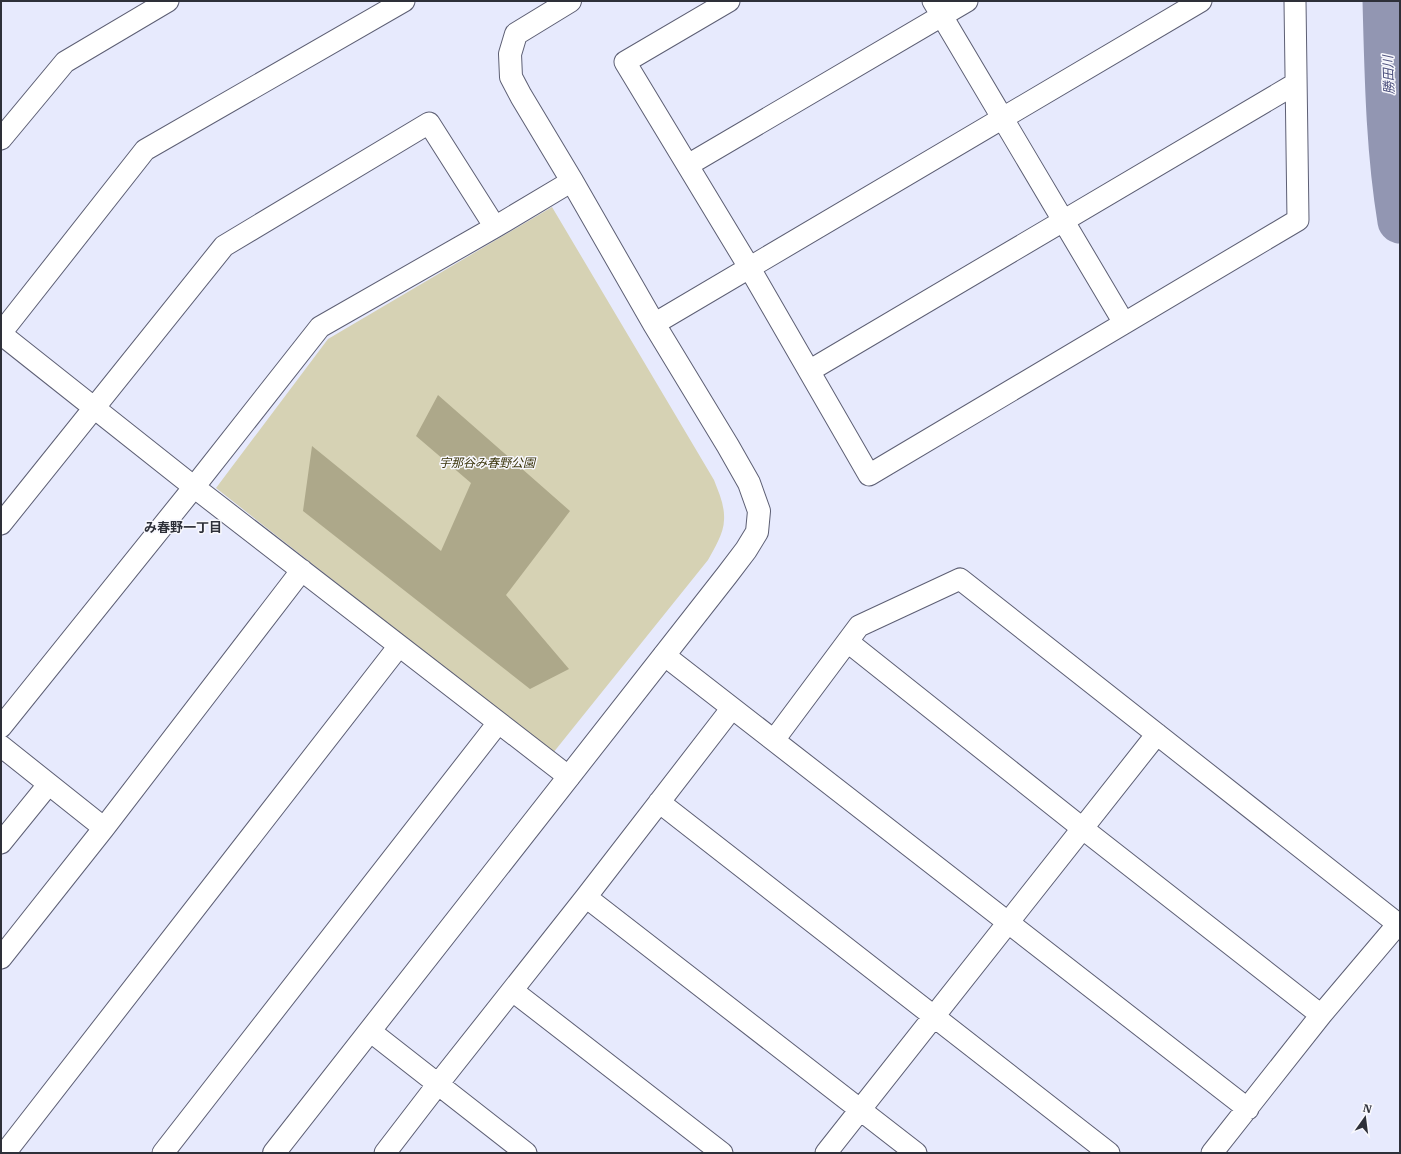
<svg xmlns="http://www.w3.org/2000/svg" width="1401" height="1154" font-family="'IBM Plex Serif','Noto Sans JP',serif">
	<rect width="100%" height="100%" fill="#e7eafd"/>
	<path fill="#d6d2b4" d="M552,207L714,480C719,493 725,506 724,520C724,533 714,549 708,560L553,753L216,488L328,339Z"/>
	<path fill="#ada88a" d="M438,395L570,511L506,595L569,669L530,689L303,511L312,446L441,551L471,483L416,436Z"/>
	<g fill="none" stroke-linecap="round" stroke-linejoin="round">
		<path stroke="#9296b2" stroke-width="45" d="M1385,1C1387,74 1388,148 1400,221"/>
		<defs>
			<path id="street" d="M729,1L625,62L749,267L869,475L1298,220L1295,1
				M933,1L1124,323
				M1,139L65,62L168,1
				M688,165L967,1
				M654,324L1201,1
				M1,333L145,150L404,1
				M1,334L194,487L569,777
				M809,371L1295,84
				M1,524L224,246L429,123L495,227
				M848,642L1082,828L1321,1015
				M664,655L1248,1109
				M1,727L194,487L320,327L495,227L572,181
				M774,740L859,626L960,579L1398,924L1321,1015L1212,1153
				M1,746L104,828
				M659,802L1109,1153
				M1,843L48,785
				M586,897L916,1153
				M1,958L104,828L302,570
				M513,991L722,1153
				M370,1031L526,1153
				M5,1153L399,646
				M163,1153L498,723
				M385,1153L438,1084L586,897L732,708
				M826,1153L1157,734"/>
			<path id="secondary" d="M274,1153L727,575L746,550L757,532L759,511L749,483L728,446L654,324L572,181L521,96L511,77L510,54L516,34L570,1"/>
		</defs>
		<use href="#street" stroke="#5d5f74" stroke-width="23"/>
		<use href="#secondary" stroke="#5d5f74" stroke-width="24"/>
		<use href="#street" stroke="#fff" stroke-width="21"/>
		<use href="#secondary" stroke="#fff" stroke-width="22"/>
	</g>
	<g text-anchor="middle" stroke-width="3" stroke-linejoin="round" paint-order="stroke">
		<g font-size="12" font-style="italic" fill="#3a340b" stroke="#f8f8fd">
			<text x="487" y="467">宇那谷み春野公園</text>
		</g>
		<g font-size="13" font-style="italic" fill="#4d517d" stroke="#f8f8fd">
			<text transform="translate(1388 75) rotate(-92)" y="5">勝田川</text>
		</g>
		<g font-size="13" font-weight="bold" fill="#2e3039" stroke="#f8f8fd">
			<text x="183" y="532">み春野一丁目</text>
		</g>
	</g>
	<rect width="1401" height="1154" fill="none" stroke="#2e3039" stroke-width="4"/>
	<g transform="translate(1365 1118) rotate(14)" stroke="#f8f8fd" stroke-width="3" paint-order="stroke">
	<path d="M0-3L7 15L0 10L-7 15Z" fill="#2e3039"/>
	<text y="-6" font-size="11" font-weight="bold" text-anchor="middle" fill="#2e3039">N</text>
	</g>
</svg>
